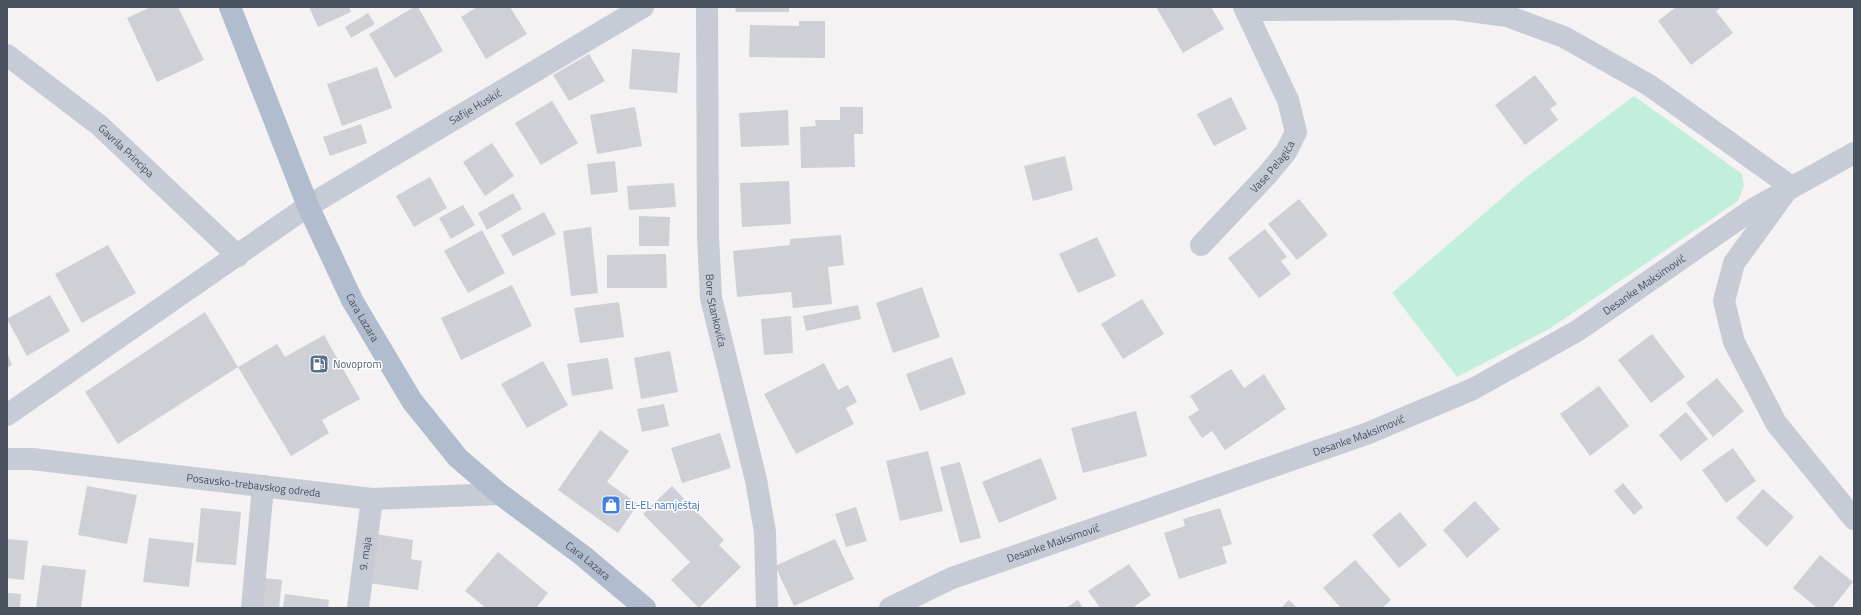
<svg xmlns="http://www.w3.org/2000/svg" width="1861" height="615" font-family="'Titillium Web',sans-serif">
	<rect width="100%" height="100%" fill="#f4f2f2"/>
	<path fill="#c2efdb" d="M1634,96L1742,174L1744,186L1738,201L1549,329L1457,377L1392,293L1524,179Z"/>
	<path fill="#ced0d6" d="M151,7H178L204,60L157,82L127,18Z
		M309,7H349L351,12L318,27Z
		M414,7H418L443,51L395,78L369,34Z
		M477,7H510L527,34L486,59L461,17Z
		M735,7H789V12H736Z
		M1156,7H1211L1224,29L1183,53Z
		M1676,7H1722L1716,11L1733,33L1691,65L1658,21Z
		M368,13L375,24L351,38L345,27Z
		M799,21H825V58L749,57L750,25L799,26Z
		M632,49L680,53L677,93L629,89Z
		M589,54L605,81L569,101L553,75Z
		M377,67L392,108L342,126L327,84Z
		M1535,75L1557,104L1550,109L1558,120L1525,145L1495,105Z
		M1231,97L1247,129L1214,146L1197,114Z
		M552,101L578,143L541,165L515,123Z
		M635,107L642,146L597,154L590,115Z
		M840,107H863V134H854L855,167L801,168L800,127L816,126L815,120H840Z
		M788,110L789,145L741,147L739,113Z
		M361,124L367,143L330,156L323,137Z
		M492,143L514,176L485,196L463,162Z
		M1065,156L1073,190L1033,201L1024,166Z
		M615,161L618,192L591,195L587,164Z
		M430,177L447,208L414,227L396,196Z
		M789,181L791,224L742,227L740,183Z
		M674,183L676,207L629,210L627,186Z
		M513,193L522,209L487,230L478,213Z
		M1299,199L1328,235L1297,260L1268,224Z
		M463,205L475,225L451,239L439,218Z
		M544,212L556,234L513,256L501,235Z
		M639,216L670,217L669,246H639Z
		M591,227L598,293L571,296L563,231Z
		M1265,229L1287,257L1281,261L1291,274L1259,298L1228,258Z
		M482,230L505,273L468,293L444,251Z
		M841,235L844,265L828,267L832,304L793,308L791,292L737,297L733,251L790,245V239Z
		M1097,237L1116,276L1078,293L1059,254Z
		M108,245L136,293L82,323L55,274Z
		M666,254L667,288H607V255Z
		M512,285L532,326L461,360L441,318Z
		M922,287L940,337L893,353L876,303Z
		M50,295L70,331L27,356L7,319Z
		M1142,299L1164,334L1123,359L1101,324Z
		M619,302L624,337L580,343L574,308Z
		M858,305L861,319L806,331L803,316Z
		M205,312L238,367L118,444L85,392Z
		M791,316L793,353L764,355L761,319Z
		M1652,334L1685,377L1651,403L1618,360Z
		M324,335L360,399L322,420L329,433L291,456L238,367L277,344L285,357Z
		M670,351L678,392L641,399L634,358Z
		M7,352L12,365L7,368Z
		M952,357L966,394L920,411L906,374Z
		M608,358L613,389L572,396L567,364Z
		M543,361L568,405L527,428L501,384Z
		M824,363L838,390L848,385L857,402L846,408L854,424L796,454L764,394Z
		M1231,369L1244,388L1264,374L1286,409L1225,450L1212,431L1202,438L1188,417L1199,410L1190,396Z
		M1717,378L1744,411L1713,437L1686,403Z
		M1599,386L1629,426L1590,456L1560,414Z
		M664,404L669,426L642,432L637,409Z
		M1136,411L1147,456L1083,473L1071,428Z
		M1686,412L1708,439L1681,461L1659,435Z
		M600,430L629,451L607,482L638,504L618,533L558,490Z
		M720,433L731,468L682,483L671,448Z
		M1733,448L1756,481L1726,503L1702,470Z
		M928,451L943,511L900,521L886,461Z
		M1041,458L1057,499L999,523L982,482Z
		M960,462L981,538L960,543L940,467Z
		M1623,483L1643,507L1634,515L1614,491Z
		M87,486L137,495L127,544L78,535Z
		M672,486L724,540L719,545L741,567L699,608L671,580L690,562L643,514Z
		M1763,489L1794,517L1767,547L1736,518Z
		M1475,501L1500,529L1467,558L1443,530Z
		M856,507L867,541L846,547L835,514Z
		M201,508L241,512L236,565L196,562Z
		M1220,508L1232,544L1222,547L1227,563L1179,579L1164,533L1185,526L1183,519Z
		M1400,512L1427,545L1399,568L1372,535Z
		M376,534L413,540L411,559L422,561L418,590L369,583Z
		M149,538L194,543L189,587L143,582Z
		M7,539L28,541L24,580L7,578Z
		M835,539L854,579L794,606L775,566Z
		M498,552L548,593L536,608H486L465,591Z
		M1820,555L1853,582L1832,608H1817L1793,588Z
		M1355,560L1391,600L1382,608H1341L1323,588Z
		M1129,564L1151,595L1132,608H1100L1088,591Z
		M42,565L86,570L81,608H36Z
		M264,578L282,580L279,608H261Z
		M7,593L21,594L20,608H7Z
		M285,594L329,600L328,608H283Z
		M1078,600L1083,608H1066Z
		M1289,600L1297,608H1281Z"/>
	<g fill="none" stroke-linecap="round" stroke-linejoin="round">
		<g stroke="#c6cbd6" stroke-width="22">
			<path id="s1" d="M707,7L708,236L711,298L756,480L765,532L767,608"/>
			<path d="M1246,10L1455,9L1507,16L1564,37L1649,85L1790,186L1734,263L1724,301L1734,342L1776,423L1854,519"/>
			<path id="s2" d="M7,55L99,125L238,256"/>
			<path id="s3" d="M1201,245L1267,175L1286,152L1296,132L1288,100L1244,7"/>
			<path id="s4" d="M7,415L308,206L643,7"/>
			<path id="s5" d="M7,459H32L372,499L500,494"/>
			<path d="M252,608L263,486"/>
			<path id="s6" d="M358,608L372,499"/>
			<path id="s7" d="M890,608L952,578L1366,434L1473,389L1577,331L1753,209L1854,153"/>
		</g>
		<path stroke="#b2bccf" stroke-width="22" id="s8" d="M230,7L308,206L352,300L412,401L458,458L500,494L582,555L645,608"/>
	</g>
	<defs>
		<symbol id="fuel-square" viewBox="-11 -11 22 22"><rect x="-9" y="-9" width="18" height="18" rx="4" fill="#5c6f8a" stroke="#fff"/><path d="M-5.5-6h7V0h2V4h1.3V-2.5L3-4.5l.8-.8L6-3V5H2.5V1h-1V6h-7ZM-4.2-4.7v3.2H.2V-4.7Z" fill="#fff"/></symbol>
		<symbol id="shop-square" viewBox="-11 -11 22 22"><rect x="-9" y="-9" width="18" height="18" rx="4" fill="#3f7fe0" stroke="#fff"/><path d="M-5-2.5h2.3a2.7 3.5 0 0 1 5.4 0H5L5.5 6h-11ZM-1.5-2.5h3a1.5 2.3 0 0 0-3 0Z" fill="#fff"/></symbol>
	</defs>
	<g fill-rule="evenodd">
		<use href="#fuel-square" x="308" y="353" width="22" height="22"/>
		<use href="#shop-square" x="600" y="494" width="22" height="22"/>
	</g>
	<g text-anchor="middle" stroke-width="3" stroke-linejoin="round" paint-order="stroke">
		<g font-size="11" fill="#49515f" stroke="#fff">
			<text dy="4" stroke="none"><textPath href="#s4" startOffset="561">Safije Huskić</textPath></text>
			<text dy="4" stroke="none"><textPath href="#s2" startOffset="153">Gavrila Principa</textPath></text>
			<text dy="4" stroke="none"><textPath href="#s3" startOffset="106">Vase Pelagića</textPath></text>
			<text dy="4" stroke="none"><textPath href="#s7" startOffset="824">Desanke Maksimović</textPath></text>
			<text dy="4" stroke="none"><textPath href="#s1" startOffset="304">Bore Stankovića</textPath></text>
			<text dy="4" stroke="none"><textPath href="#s8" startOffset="338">Cara Lazara</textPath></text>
			<text dy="4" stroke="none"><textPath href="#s7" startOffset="500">Desanke Maksimović</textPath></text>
			<text dy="4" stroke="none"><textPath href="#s5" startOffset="248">Posavsko-trebavskog odreda</textPath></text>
			<text dy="4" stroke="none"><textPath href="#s7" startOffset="176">Desanke Maksimović</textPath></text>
			<text dy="4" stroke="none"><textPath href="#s6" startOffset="55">9. maja</textPath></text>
			<text dy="4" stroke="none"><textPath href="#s8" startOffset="674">Cara Lazara</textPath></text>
		</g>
		<g font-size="11" fill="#4e5e75" stroke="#fff" text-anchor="start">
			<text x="333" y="368">Novoprom</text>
		</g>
		<g font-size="11" fill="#366cbe" stroke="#fff" text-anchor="start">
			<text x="625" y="509">EL-EL namještaj</text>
		</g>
	</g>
	<rect width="1861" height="615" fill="none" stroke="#49515f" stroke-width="16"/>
</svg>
